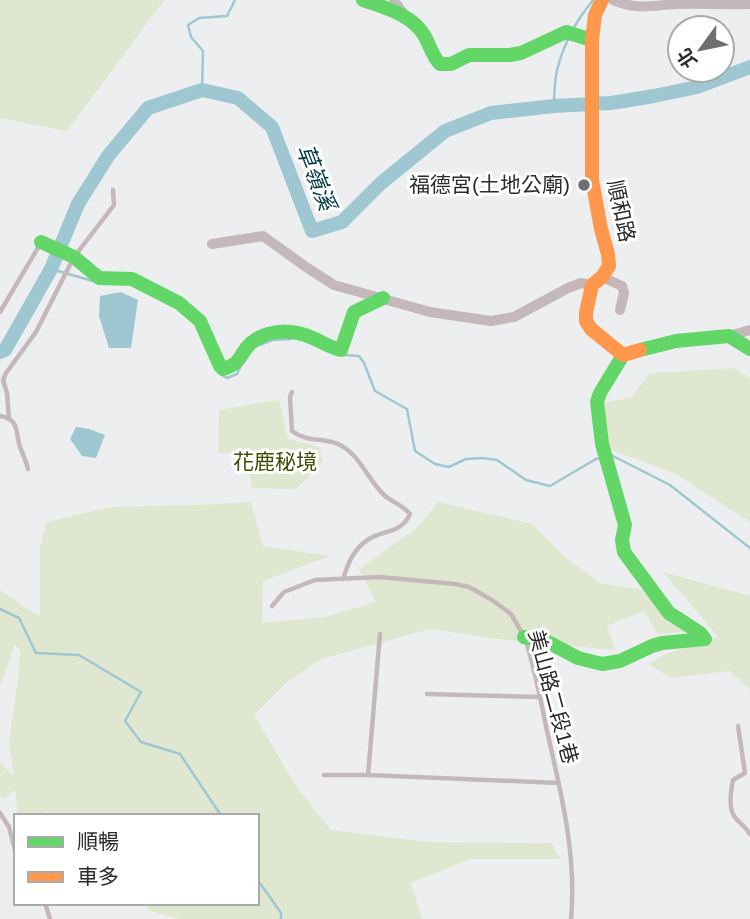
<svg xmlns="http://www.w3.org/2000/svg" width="750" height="919" font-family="Helvetica,'Noto Sans TC',sans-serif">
	<rect width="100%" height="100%" fill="#edeeef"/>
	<path fill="#e0e7d0" d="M0,0H164L67,131L0,118Z
		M735,368L750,378V522L674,473L598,445L591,406L632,397L650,373Z
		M279,400L288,439L319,447L323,462L296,489L252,488L246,454L218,453L219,410Z
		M251,502L263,546L330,556L263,581L262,623L325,617L376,602L359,569L418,527L438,502L532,524L567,559L600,583L642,590L673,618L685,632L657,634L644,611L607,626L615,650L498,639L430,629L321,659L287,682L254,715L296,786L331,830L427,842L551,843L561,859H471L411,883L422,919H181L150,911L145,903H257V816H55L48,812L18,816L15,790L3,799L0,795V762L14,777L9,741L19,673L20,650L15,645L0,686V590L40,617V548L47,522L110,507L221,504Z
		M663,572L750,596V690L729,671L670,678L649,664L665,654L718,637Z"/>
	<path fill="#9ec7d2" d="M121,292L138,300L131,348H109L99,316L100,296Z
		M76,427L89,429L105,435L96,458L82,456L70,439Z"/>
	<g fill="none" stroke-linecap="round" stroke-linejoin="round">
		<path stroke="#9ec7d2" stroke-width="2.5" d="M573,29L581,16L593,0
			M202,90L203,51L191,37L188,25L199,18L227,16L235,0
			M554,106C554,78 557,63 569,37
			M51,269L93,281
			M260,345L272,340L291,339
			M344,355L359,356L364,363L375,391L407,409L415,451L435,464L449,467L466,459L482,458L497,460L526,480L550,486L596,459L601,458
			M220,374L227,378L237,374L240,368
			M611,455L670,485L750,548
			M0,609L19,618L36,653L79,655L141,692L125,721L141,742L180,754L220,814L227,816
			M257,879L281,913V919"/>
		<path stroke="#9ec7d2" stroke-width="14" d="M0,352L5,350L51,269L78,204L108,156L148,108L202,90L238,98L272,127L312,231L342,222L380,184L445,131L491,113L554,106L611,103L654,96L697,87L750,67"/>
		<path stroke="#c5b8ba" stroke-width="4.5" d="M0,312L39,246
			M292,392L290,397L292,431C308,443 324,437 340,445C360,455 368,480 384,495C392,502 404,506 410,514C402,533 384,530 369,539C354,548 348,563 343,579
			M0,416C20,420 15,431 20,447C23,454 26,461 28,469
			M9,418L7,393L3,380L6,373L36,332L74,257L114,205L113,190
			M272,606L284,592L315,580L379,577L455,584L469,587L492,600L511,614L522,633
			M380,634L368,775L559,783
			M526,641C535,670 541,701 547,731C561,793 577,855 571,919
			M427,694L540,697
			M738,726L745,773L733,780C731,790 728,807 734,816C739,823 746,827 750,834
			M324,775H368
			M0,813L9,827L16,854
			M45,903L50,919"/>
		<path stroke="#c5b8ba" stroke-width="10" d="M394,0L404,15
			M613,0C638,11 652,5 678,4C702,3 726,5 750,4
			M212,244L263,236L306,267L334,285L430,312L491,321L514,317L568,288L581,283L592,285
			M602,277L622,286L624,293L620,310
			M729,336L750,330"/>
		<path stroke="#63d668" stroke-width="14" d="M363,0C385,8 411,14 424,35C430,45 432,56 440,64H451L469,55H510L521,53L566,32L592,40
			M41,242L74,257L99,278L132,279L179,303L200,321L220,366L223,369C243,363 238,355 251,343C269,328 294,329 315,339C324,343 331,348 341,350L354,312L383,298
			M640,350L676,341L729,336L750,349
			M524,637L546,641L578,658L602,664L620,661L652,646L662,643L705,639L700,633L669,613L624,552L622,540L625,525L602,444L597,402L600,393L623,355"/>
		<path stroke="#ff974d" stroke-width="14" d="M602,0L595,15L592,40V180L601,229L608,254L609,266L602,277L592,285L586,313V321L591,329L623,355L640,350"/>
	</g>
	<circle fill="#6f6f70" stroke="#fff" stroke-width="2.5" cx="584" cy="185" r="7"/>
	<g text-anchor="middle" stroke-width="6" stroke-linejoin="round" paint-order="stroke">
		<g font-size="21" fill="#2b2b2c" stroke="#fff" text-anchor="end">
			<text x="570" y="192">福德宮(土地公廟)</text>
		</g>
		<g font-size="21" fill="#2b2b2c" stroke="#fff">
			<text transform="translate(621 211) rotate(78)" y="7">順和路</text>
			<text transform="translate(553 697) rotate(75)" y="7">美山路二段1巷</text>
		</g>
		<g font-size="21" fill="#3e4b00" stroke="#fff">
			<text x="275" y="469">花鹿秘境</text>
		</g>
		<g font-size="23" font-style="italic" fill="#033b47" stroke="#fff">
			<text transform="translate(316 177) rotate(69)" y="8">草嶺溪</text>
		</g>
	</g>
	<rect x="14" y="814" width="245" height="91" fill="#ffffff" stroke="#aaaaab" stroke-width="2"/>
	<rect x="28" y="837" width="35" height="10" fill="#63d668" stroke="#aaaaab" stroke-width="2"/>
	<text x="77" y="849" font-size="21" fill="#2b2b2c">順暢</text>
	<rect x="28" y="872" width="35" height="10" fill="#ff974d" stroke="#aaaaab" stroke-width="2"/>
	<text x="77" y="884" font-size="21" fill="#2b2b2c">車多</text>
	<g transform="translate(701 49) rotate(237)"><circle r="33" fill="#ffffff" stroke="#aaaaab" stroke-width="2"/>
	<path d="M0-5L12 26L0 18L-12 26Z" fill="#6f6f70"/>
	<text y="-10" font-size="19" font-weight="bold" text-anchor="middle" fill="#2b2b2c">北</text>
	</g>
</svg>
